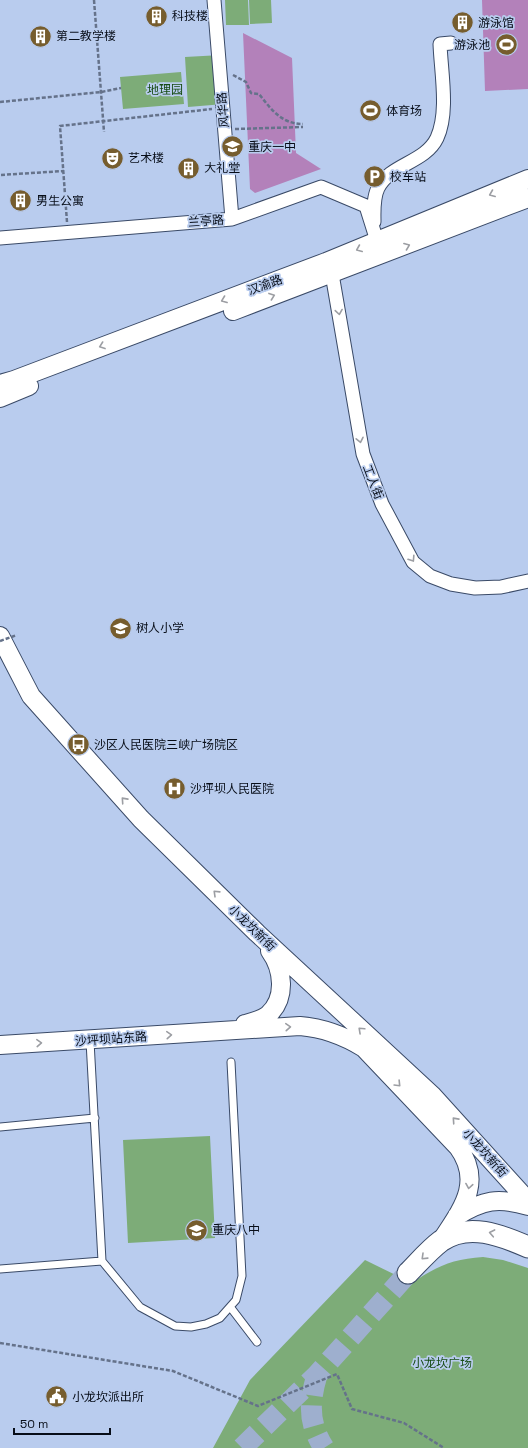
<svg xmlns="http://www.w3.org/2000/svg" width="528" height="1448" font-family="'Space Grotesk','Noto Sans SC',sans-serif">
	<rect width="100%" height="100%" fill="#b9ccee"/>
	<path fill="#7dac78" d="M225,0H248L249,25H226Z
		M249,0H271L272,23L250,24Z
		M221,55L224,104L188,107L185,57Z
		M181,72L184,104L123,109L120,77Z
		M210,1136L215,1238L128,1243L123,1140Z
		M483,1257L503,1260L528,1268V1448H213L250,1380L365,1260L412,1283C437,1266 453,1259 483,1257Z"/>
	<path fill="#b381ba" d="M482,0H528V89L485,91Z
		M243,33L292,58L296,153L321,169L255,193L250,189Z"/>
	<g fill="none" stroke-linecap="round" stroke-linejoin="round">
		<path stroke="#9eafce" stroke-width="21" stroke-dasharray="21 10" stroke-linecap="butt" d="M317,1375C309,1402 308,1423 324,1448
			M242,1448L317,1375L408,1273"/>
		<defs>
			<path id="lane" d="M90,1041L102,1261L140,1307L175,1326L191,1327L206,1324L220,1318L236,1300L242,1276L231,1062
				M0,1127L95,1118
				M0,1269L102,1261
				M231,1308L257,1342"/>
			<path id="street" d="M214,0L232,219
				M374,222C374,211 373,198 378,188C390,164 425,163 437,138C449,112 441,72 440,44L451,43
				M0,238L232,219L321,187L366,206L377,241
				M332,274L363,454L382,504L413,562L430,576L451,584L475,588L501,587L528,581"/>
			<path id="secondary" d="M233,311L528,198
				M0,384L14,380L326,262L528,179
				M0,398L29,386
				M0,636L31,696L141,819L257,933L432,1095L528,1201
				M245,1024C253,1022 262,1020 268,1015C287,998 283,969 270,951
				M0,1045L300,1026C324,1028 343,1035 364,1048L458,1147C484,1183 461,1210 441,1241
				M457,1216C483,1200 498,1197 528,1206"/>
			<path id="primary" d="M408,1273C418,1263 429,1250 441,1241C468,1222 501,1235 528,1247"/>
		</defs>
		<use href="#lane" stroke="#3a4a67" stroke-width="9"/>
		<use href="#street" stroke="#3a4a67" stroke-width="15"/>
		<use href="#secondary" stroke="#3a4a67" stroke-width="20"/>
		<use href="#primary" stroke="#3a4a67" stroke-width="23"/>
		<path stroke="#65728a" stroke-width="2.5" stroke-dasharray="4 2" stroke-linecap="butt" d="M94,0L104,132
			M233,75L246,82L251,93L259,94C271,109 281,124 303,124
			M0,102L101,92L121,88
			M235,129L303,127
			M1,175L64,171
			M67,222L60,126L212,109
			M0,1343L173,1371L258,1406L337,1374L352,1409L404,1423L444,1448"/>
		<use href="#lane" stroke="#fff" stroke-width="7"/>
		<use href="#street" stroke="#fff" stroke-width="13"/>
		<use href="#secondary" stroke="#fff" stroke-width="18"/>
		<use href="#primary" stroke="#fff" stroke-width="21"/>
		<path stroke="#65728a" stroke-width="2.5" stroke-dasharray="4 2" stroke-linecap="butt" d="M0,641L17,635"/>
	</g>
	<defs><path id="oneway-chevron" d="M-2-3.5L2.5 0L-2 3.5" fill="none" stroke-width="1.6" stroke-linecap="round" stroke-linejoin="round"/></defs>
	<g stroke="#9c9ea3">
		<use href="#oneway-chevron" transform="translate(492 194) rotate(158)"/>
		<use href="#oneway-chevron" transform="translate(407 246) rotate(-21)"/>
		<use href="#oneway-chevron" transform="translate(359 249) rotate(157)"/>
		<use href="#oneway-chevron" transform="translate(272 296) rotate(-20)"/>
		<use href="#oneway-chevron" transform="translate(224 300) rotate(159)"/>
		<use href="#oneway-chevron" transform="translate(339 312) rotate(81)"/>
		<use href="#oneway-chevron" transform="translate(102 346) rotate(160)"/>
		<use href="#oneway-chevron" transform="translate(360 440) rotate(78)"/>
		<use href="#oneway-chevron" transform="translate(412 559) rotate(57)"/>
		<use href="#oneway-chevron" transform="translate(124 800) rotate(-132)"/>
		<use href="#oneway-chevron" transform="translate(216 893) rotate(-136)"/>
		<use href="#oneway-chevron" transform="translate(288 1027) rotate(-4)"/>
		<use href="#oneway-chevron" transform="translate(361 1030) rotate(-137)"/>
		<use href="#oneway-chevron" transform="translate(169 1035) rotate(-4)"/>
		<use href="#oneway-chevron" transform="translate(39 1043) rotate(-3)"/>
		<use href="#oneway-chevron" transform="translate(398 1084) rotate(46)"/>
		<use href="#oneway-chevron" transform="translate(455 1120) rotate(-132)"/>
		<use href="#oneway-chevron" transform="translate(469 1186) rotate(99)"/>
		<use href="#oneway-chevron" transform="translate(492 1233) rotate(-169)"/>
		<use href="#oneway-chevron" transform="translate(424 1257) rotate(136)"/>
	</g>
	<defs>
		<symbol id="building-disc" viewBox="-11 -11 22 22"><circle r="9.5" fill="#765d2e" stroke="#b9ccee"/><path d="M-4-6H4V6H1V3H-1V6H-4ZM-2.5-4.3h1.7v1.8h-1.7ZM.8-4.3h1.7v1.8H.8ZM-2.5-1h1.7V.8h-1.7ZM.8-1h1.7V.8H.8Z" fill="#fff"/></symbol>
		<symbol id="stadium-disc" viewBox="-11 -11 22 22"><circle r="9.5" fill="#765d2e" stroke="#b9ccee"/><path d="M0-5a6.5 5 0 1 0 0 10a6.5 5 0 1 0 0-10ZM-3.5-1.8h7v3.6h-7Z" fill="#fff"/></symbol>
		<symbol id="school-disc" viewBox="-11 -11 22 22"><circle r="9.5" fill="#765d2e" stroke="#b9ccee"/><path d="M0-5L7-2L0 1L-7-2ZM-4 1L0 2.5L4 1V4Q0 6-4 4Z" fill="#fff"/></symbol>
		<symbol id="theatre-disc" viewBox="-11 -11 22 22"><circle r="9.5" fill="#765d2e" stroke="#b9ccee"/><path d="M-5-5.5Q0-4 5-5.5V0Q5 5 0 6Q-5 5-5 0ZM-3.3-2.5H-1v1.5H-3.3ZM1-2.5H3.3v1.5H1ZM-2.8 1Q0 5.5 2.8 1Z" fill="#fff"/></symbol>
		<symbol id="parking-disc" viewBox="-11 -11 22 22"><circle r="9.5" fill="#765d2e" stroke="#b9ccee"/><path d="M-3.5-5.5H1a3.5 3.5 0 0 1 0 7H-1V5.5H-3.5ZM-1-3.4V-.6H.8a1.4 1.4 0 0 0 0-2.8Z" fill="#fff"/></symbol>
		<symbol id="bus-disc" viewBox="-11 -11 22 22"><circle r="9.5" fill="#765d2e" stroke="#b9ccee"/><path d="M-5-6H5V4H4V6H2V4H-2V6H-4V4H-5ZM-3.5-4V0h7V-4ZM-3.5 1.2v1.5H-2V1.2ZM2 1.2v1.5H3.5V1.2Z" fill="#fff"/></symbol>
		<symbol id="hospital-disc" viewBox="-11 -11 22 22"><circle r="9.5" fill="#765d2e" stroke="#b9ccee"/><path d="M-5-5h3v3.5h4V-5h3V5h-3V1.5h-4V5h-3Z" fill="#fff"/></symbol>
		<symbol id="civic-disc" viewBox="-11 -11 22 22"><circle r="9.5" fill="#765d2e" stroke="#b9ccee"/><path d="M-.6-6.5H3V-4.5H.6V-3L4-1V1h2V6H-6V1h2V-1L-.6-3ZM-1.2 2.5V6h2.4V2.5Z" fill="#fff"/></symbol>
	</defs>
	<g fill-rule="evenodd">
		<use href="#building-disc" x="144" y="4" width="25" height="25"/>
		<use href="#building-disc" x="450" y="10" width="25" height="25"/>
		<use href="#building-disc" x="28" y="24" width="25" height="25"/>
		<use href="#stadium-disc" x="494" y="32" width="25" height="25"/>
		<use href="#stadium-disc" x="358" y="98" width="25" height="25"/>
		<use href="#school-disc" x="220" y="134" width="25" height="25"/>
		<use href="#theatre-disc" x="100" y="146" width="25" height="25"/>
		<use href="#building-disc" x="176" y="156" width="25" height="25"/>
		<use href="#parking-disc" x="362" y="164" width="25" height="25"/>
		<use href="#building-disc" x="8" y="188" width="25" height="25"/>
		<use href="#school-disc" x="108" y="616" width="25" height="25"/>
		<use href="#bus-disc" x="66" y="732" width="25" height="25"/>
		<use href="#hospital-disc" x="162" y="776" width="25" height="25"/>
		<use href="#school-disc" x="184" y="1218" width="25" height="25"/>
		<use href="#civic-disc" x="44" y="1384" width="25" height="25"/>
	</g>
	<g text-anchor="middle" stroke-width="3.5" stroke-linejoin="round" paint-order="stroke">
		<g font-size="12" fill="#070d18" stroke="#b9ccee" text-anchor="start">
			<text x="172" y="20">科技楼</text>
			<text x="478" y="27">游泳馆</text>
			<text x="56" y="40">第二教学楼</text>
			<text x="490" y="49" text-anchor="end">游泳池</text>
			<text x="386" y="115">体育场</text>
			<text x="248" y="151">重庆一中</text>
			<text x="128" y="162">艺术楼</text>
			<text x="204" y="172">大礼堂</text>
			<text x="390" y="181">校车站</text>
			<text x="36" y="205">男生公寓</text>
			<text x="136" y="632">树人小学</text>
			<text x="94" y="749">沙区人民医院三峡广场院区</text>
			<text x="190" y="793">沙坪坝人民医院</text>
			<text x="212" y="1234">重庆八中</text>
			<text x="72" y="1401">小龙坎派出所</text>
		</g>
		<g font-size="12" fill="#174c14" stroke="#b9ccee">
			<text x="165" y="94">地理园</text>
			<text x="442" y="1367">小龙坎广场</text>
		</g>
		<g font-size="12" fill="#070d18" stroke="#b9ccee">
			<text transform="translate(223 110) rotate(-95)" y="4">风华路</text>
			<text transform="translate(206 221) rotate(-4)" y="4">兰亭路</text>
			<text transform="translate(265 285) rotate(-20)" y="4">汉渝路</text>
			<text transform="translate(373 482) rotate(69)" y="4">工人街</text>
			<text transform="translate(252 928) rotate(44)" y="4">小龙坎新街</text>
			<text transform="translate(111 1039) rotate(-4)" y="4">沙坪坝站东路</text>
			<text transform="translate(485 1153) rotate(48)" y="4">小龙坎新街</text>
		</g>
	</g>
	<path d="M14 1428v6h96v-6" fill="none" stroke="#070d18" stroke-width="2"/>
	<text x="20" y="1428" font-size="12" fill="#070d18" stroke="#b9ccee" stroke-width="3" paint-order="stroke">50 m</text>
</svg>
